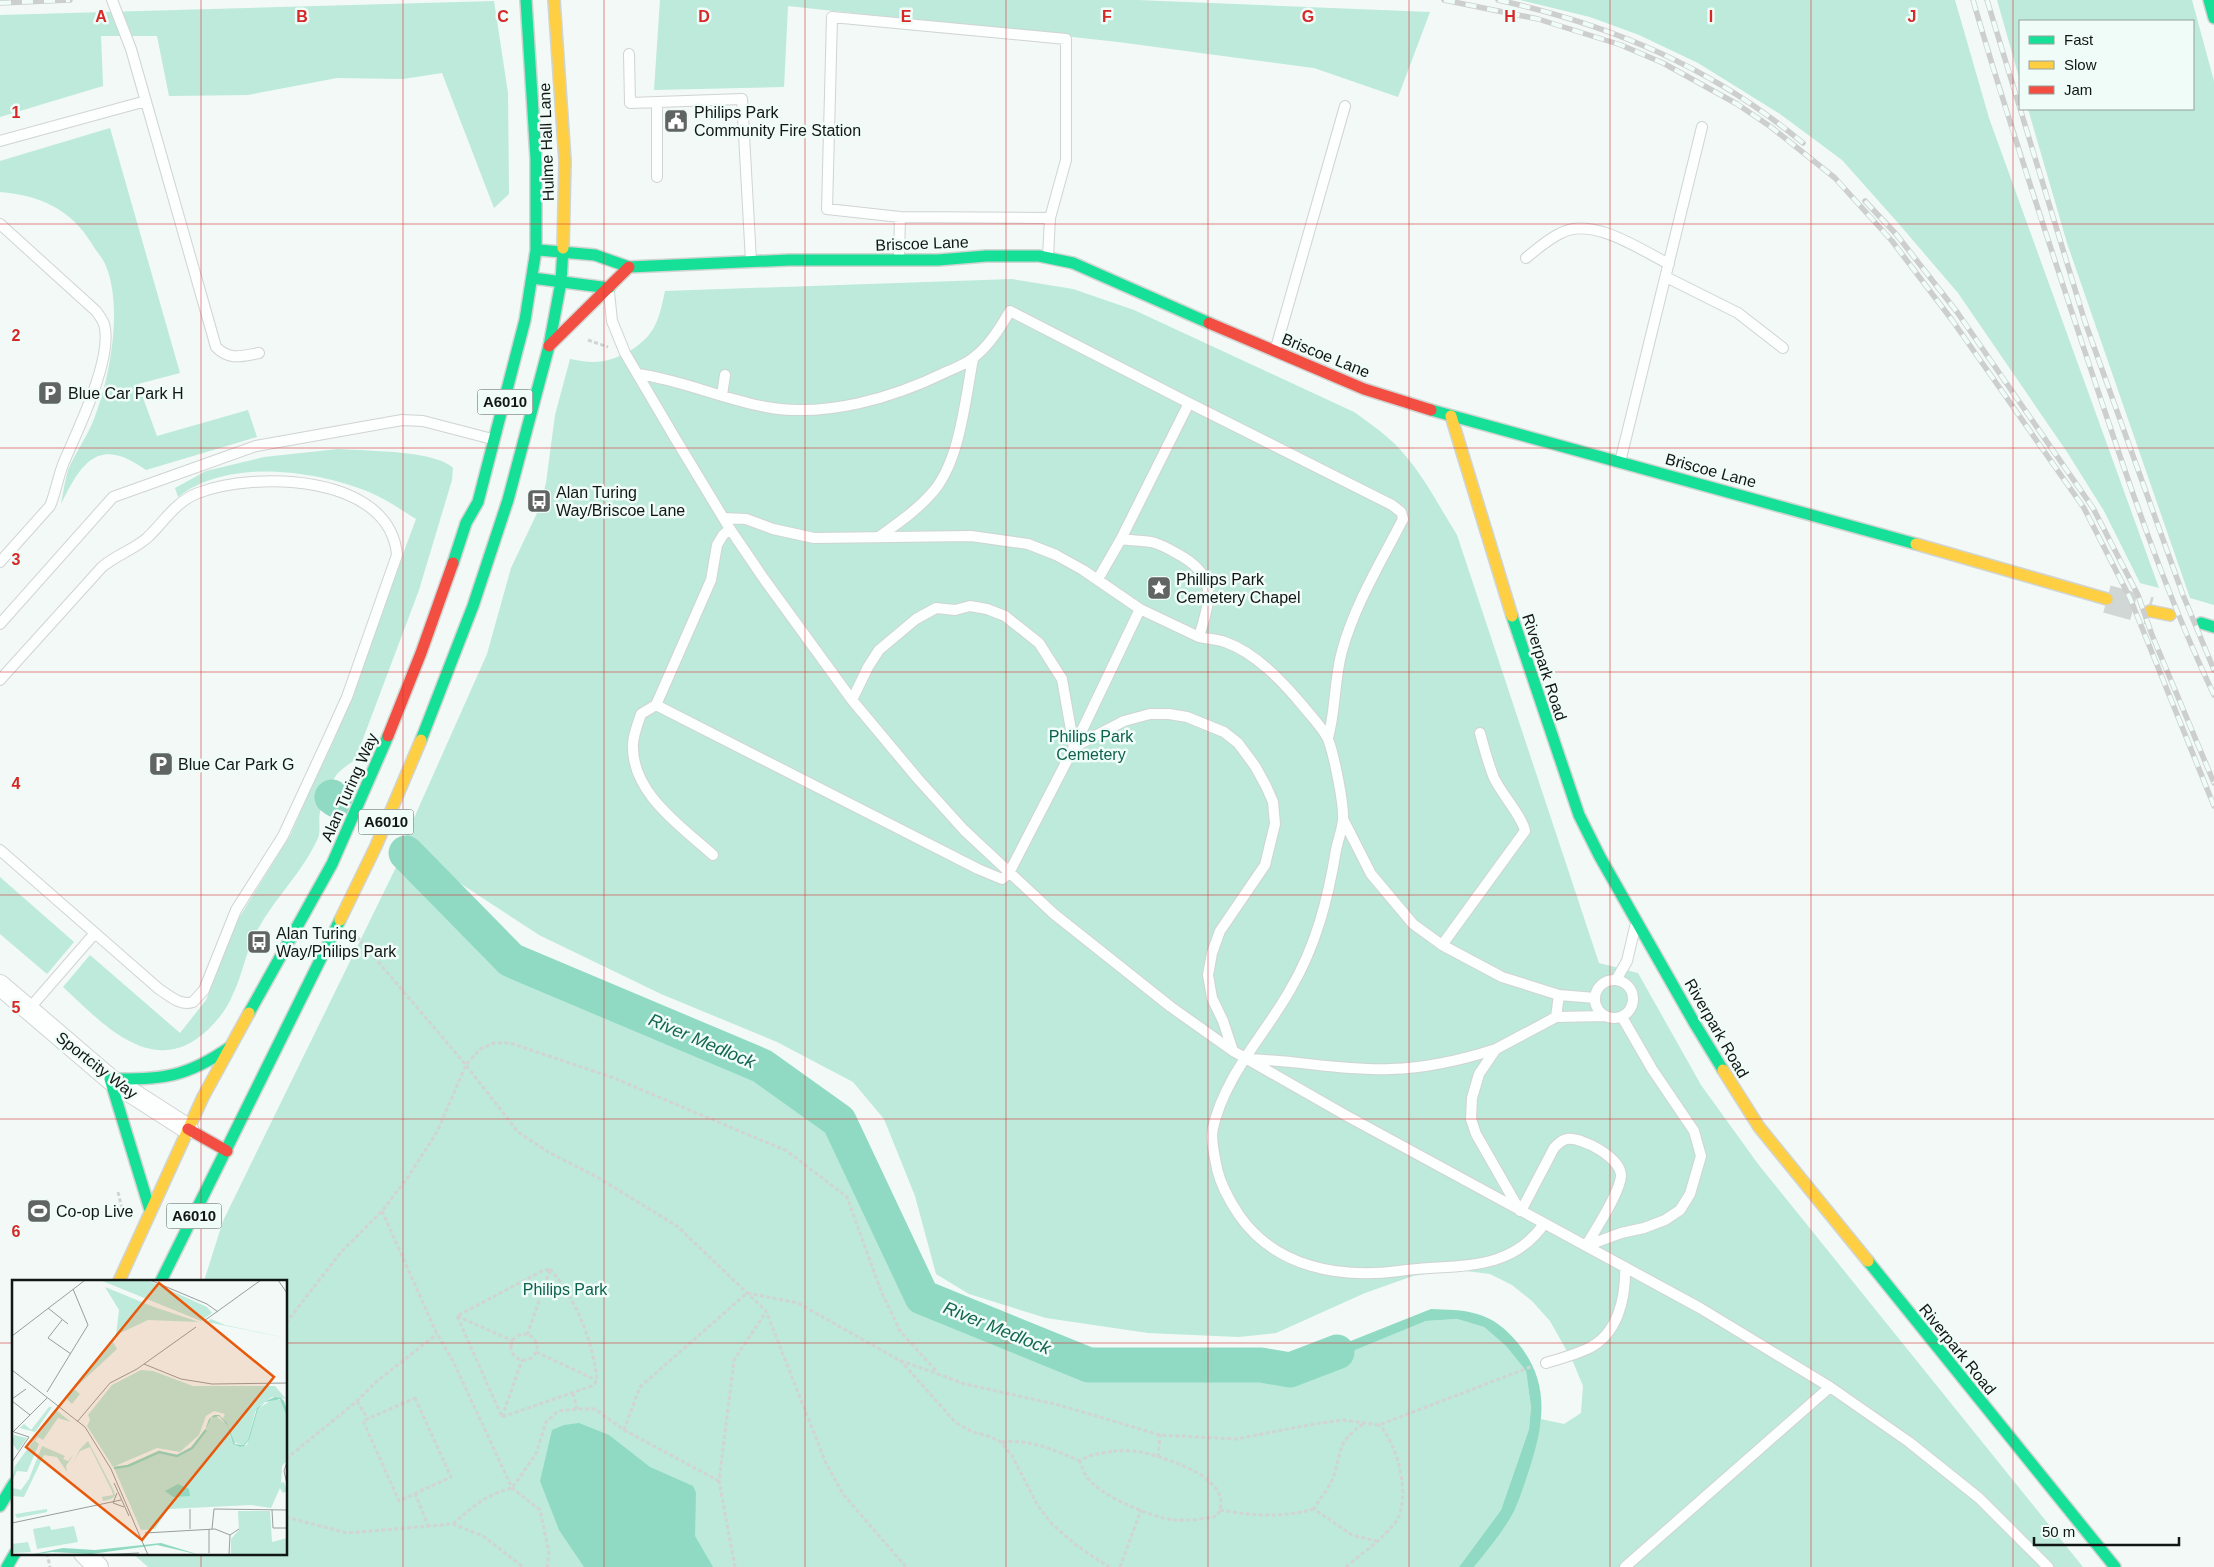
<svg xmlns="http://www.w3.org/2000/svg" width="2214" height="1567" font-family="Helvetica,sans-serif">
	<rect width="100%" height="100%" fill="#f2f9f6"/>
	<path fill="#bdeada" d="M660,0H1137L1430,12L1398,97L1314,68L1118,42L788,6L784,87L654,90Z
		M1520,0H1955L1989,118L2159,588L2140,583L2104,511L2067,452L1958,293L1899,224L1842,160L1780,114L1698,63L1639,35L1590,17Z
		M1997,0H2192L2214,81V605L2190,598L2067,243L2028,109H2193V21H2020V81Z
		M494,1L508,93L509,194L494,208L442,73L403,79L337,78L248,95L169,96L157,36H101L103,86L0,117V15Z
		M110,128L180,373L138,384L157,436L248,410L257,437L146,470C99,436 82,461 61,504C63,493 65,481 68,470C75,453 87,437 94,419C110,378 123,308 106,266C103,258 96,251 92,244C71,209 39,195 0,192V161Z
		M1012,279L1073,289L1134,310L1354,412C1372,425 1390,437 1404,454C1425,478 1440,508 1457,535L1599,963L1638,973L1701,1085L1758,1164L2083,1567H1474L1513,1511L1532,1460L1541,1419L1564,1424L1581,1413L1583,1386L1573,1362L1550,1321L1532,1301L1512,1285L1490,1274L1466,1271H1443L1413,1276L1365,1293L1276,1333L1239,1337L1148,1333L1046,1318L969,1294L936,1274L915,1196L884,1119L853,1082L777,1042L661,994L539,935L402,845L487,654L511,568L538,511L546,483L555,415L570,359C577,360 586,362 593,362C614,362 639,349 651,332C659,321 662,305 665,291Z
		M338,449C364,451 435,450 453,468L452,480L419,590L355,760C349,764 342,769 337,774C332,781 322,804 320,812C318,820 321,831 318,838C302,874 271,901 254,937C245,955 242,976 233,994C226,1012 211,1029 195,1040C145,1073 97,1018 63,987L90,955L180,1033L206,1000L237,921L291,834L311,787L334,740L416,519C401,510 386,499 369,492C314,470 228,458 178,497L175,488L206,471L264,457Z
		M401,857L508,964L761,1070L837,1123L919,1299L1089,1369L1261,1368L1292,1376L1426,1321L1457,1319L1484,1327L1506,1346L1526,1371L1531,1407L1529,1429L1501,1510L1459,1567H148L132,1553H286V1281H204L223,1221Z
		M0,877L74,942L47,974L0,934Z"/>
	<path fill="#90dac3" d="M1431,1309C1446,1310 1462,1309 1477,1314C1494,1319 1505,1328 1517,1342C1549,1380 1545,1419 1531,1464C1526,1479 1521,1496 1514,1511C1504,1531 1488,1549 1474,1567H1459L1501,1510L1529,1429L1531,1407L1526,1371L1506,1346L1484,1327L1457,1319L1426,1321L1292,1376L1293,1364Z
		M579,1423L609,1435L650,1467L693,1486L696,1493L695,1536L713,1567H584L559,1530L540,1481L552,1430L564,1425Z"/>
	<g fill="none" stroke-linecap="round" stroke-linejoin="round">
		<path stroke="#90dac3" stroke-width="35" d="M332,797L336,800
			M406,853L511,960L762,1066L839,1121L922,1297L1089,1365H1261L1290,1370L1337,1352"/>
		<path stroke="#d0d7d4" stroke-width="28" stroke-dasharray="28 14" stroke-linecap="butt" d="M2107,599L2150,611"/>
		<defs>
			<path id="lane" d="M112,0L131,49L216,347C230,361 242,356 259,353
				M629,54L630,103L742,99L751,261
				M657,102V177
				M0,141L146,101
				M0,224L96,311C99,315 102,319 104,324C114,357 77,431 64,462C58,476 56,492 50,506L0,562
				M1048,257L1050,218L900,217L827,209L832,17L1066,39V160L1050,218
				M899,258L900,217
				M1526,258C1537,249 1548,239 1561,233C1592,216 1641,250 1669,264
				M1666,277L1738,313L1783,348
				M609,292L612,321L625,353L675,438L730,529L764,579L852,700L918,779L964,830L1054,914L1171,1007L1233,1051L1347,1116L1700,1308L1830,1387L1909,1442L1979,1498L2048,1567
				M1275,351L1345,106
				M638,374C682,380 722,399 766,407C825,418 893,398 946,372C955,368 966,364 973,358C989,346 1000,328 1010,311L1189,403L1392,505L1401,512L1403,519C1381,562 1355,604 1342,651C1334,680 1336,709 1328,738
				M722,395L725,375
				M1620,462L1702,127
				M724,518L746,519L773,529L814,538L971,536L1028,544L1056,555L1083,570L1140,609L1199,637C1209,602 1219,579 1183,557C1174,552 1165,546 1155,543C1145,540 1132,541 1121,539L1098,579
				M880,536C898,523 916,511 931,494C960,463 965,400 973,359
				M1121,539L1189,403
				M0,624L113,497L256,446L402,420L423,421L492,439
				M1199,637C1207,639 1217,639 1225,642C1256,653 1283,682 1303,706C1311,716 1323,728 1328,739C1334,755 1344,803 1343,820C1342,830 1338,840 1336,850C1328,899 1316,946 1290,990C1264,1036 1225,1075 1213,1128C1210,1140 1215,1156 1217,1169C1221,1186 1229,1200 1239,1215C1275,1267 1339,1279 1399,1271C1453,1263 1508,1275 1544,1224
				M0,680L102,567C116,555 133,550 147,538C164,522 175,502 198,493C255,471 390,474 397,555L347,697L328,739L283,836L236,910L204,990L193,1002C180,1006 170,996 159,989L0,850
				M852,700L868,667L879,650L916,619L936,608L955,610L970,606L987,609L1005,616L1039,643L1062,679L1074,747L1124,721L1150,714H1169L1187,717L1224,732L1238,743L1255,766L1266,786L1273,802L1275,824L1265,865L1220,931L1212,953L1208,975L1212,998L1223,1021L1233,1051
				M656,705L978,869L1002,879L1009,873L1074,747L1140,609
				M1343,819L1371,874L1413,924L1442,945L1502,977L1559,995
				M713,855C681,826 630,792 633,743C634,733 638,723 641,714L656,705L711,580L717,545L723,535L730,529
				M1442,945L1525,831C1523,818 1501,793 1494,778C1488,763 1484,748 1480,733
				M1595 999a19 19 0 1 1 38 0a19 19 0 1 1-38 0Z
				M1616,980L1627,961L1635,927
				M1595,998L1559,995L1556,1017L1605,1016
				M28,1010L95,933
				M1246,1059C1295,1060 1343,1071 1391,1069C1427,1068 1462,1060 1496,1049
				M1520,1211L1476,1134L1471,1119L1472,1098L1479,1074L1496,1049L1556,1017
				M1521,1211L1554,1148C1558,1144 1561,1140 1567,1139C1583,1137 1621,1158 1621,1176C1620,1193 1595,1230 1586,1246
				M1586,1246L1621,1233L1644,1228L1665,1220L1680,1210L1690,1194L1701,1156L1694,1131L1652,1069L1622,1017
				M1546,1363C1559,1359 1574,1355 1587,1349C1618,1335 1626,1298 1625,1267
				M1625,1567L1830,1387"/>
			<path id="street" d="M0,985L110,1079L188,1129
				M84,1553L98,1567"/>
			<path id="fast" d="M2209,0L2214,18
				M539,250L595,255L629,267L789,260H938L986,256H1039L1073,263L1209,323
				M532,278L609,288
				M1431,410L1916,544
				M453,563L466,523L478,502L525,320L536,250V159L526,0
				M1512,616L1579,815L1600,857L1695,1024L1723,1070
				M2201,623L2214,627
				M421,740L473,606L508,500L549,346L561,282L563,248
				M249,1013L332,864L388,736
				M150,1210L110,1079C162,1080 187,1077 230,1047
				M1868,1261L2115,1567
				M161,1281L340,920
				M0,1506L14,1483
				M7,1567L15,1553"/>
			<path id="slow" d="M554,0L565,161L563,248
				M1451,416L1512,616
				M1916,544L2107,599
				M2150,611L2170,615
				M340,920L376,846L421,740
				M1723,1070L1759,1127L1868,1261
				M119,1281L203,1097L249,1013"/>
			<path id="jam" d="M1209,323L1364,389L1431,410
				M549,346L629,267
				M388,736L421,653L453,563
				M188,1129L227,1151"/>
		</defs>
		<use href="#lane" stroke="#d0d4d2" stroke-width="12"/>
		<use href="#street" stroke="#d0d4d2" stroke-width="22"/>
		<use href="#fast" stroke="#d0d4d2" stroke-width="14"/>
		<use href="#slow" stroke="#d0d4d2" stroke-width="14"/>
		<use href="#jam" stroke="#d0d4d2" stroke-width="14"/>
		<path stroke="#d1d4d2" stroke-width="3" stroke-dasharray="4 2.5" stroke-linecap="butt" d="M588,340L608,347
			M357,937L466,1065L518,1132L550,1153L597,1177L677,1226L766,1311L825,1461L843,1494L906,1567
			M118,1192L123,1213
			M382,1211L437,1334L453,1361L512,1488L540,1510L549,1553L547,1567
			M550,1269C576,1299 593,1341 597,1381L592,1386L502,1417L457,1316L542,1271Z
			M457,1316L513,1341
			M286,1323L341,1252L382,1211L408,1177L437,1132L466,1065L480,1049L494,1043H510L611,1077L787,1151L847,1197L881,1291L900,1331L937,1372
			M511 1347a13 13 0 1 1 26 0a13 13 0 1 1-26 0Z
			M527,1335L550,1270
			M536,1352L596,1380
			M900,1360L955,1422L973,1432L988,1436L1001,1442L1012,1456L1038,1506L1052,1524L1077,1546L1109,1567
			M573,1393L577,1409
			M415,1398L451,1477L399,1501L363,1421Z
			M357,1401L368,1419
			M502,1417L522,1360
			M1363,1424C1335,1444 1343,1450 1333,1478C1329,1489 1320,1498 1314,1509L1352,1535L1376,1541
			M624,1430L640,1387L747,1293L798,1303L899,1360L965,1384L1059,1405L1160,1435L1236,1439L1314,1424L1343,1420L1379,1425L1533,1366
			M1002,1442C1031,1439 1054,1450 1080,1461
			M1113,1451C1122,1451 1131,1450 1140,1452C1164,1457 1239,1479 1217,1516C1204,1519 1188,1521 1175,1520C1152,1518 1098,1495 1086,1476C1083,1471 1082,1466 1080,1461L1088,1456Z
			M1158,1457L1160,1435
			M286,1459L357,1401L377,1381L437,1334
			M415,1493L428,1526
			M1220,1510C1255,1516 1280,1518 1314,1509
			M286,1517L347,1533L453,1524L483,1536L523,1567
			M453,1524C472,1507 487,1494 512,1488L536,1454L546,1422L558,1411L576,1409H595L624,1430L719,1481
			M47,1553L50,1567
			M735,1567L719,1481L734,1360L766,1312
			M1120,1567L1141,1510
			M1346,1567C1362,1553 1382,1540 1395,1523C1412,1500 1398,1443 1379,1425"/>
		<use href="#lane" stroke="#fdfefe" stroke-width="10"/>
		<use href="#street" stroke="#fdfefe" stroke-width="20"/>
		<use href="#fast" stroke="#16e098" stroke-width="11"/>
		<use href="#slow" stroke="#ffcf43" stroke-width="11"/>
		<use href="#jam" stroke="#f24e42" stroke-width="11"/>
		<defs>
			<path id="rail" d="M1444,0L1538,19L1621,45L1663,63L1737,104L1771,127L1835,178L1892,241L1952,320L2084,508L2130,598L2214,806
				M1498,0C1612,25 1713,68 1803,143
				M1973,0C2007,118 2046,233 2084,349C2123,465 2161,584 2214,695
				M1987,0L2085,322L2183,595L2214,670
				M0,3L70,0
				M1865,201L1896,234L1957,312L2093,508L2138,595L2152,635L2214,783"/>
		</defs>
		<use href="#rail" stroke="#cdcfce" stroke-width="5.5"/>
		<use href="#rail" stroke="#effcf7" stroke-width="4" stroke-dasharray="11" stroke-linecap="butt"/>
	</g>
	<path fill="none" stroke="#d62828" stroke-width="1" stroke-opacity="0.55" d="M201,0V1281M403,0V1567M604,0V1567M805,0V1567M1006,0V1567M1208,0V1567M1409,0V1567M1610,0V1567M1811,0V1567M2013,0V1567M0,224H2214M0,448H2214M0,672H2214M0,895H2214M0,1119H2214M0,1343H14M286,1343H2214M201,1553V1567"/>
	<defs>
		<symbol id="civic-square" viewBox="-11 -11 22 22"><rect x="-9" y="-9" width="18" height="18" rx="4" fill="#606563" stroke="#effcf7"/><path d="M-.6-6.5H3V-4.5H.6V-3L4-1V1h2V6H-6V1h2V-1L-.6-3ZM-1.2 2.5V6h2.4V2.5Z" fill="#fff"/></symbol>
		<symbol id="parking-square" viewBox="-11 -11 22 22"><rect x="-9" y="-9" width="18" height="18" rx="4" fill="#606563" stroke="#effcf7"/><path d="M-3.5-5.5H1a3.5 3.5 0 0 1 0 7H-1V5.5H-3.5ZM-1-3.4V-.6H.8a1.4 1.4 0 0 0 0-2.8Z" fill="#fff"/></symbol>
		<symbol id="bus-square" viewBox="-11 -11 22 22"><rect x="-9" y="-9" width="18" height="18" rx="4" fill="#606563" stroke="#effcf7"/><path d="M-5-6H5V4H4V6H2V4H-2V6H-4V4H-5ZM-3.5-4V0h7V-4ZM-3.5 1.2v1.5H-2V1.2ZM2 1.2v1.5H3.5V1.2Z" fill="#fff"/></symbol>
		<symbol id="sight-square" viewBox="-11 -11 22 22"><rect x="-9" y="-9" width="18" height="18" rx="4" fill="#606563" stroke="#effcf7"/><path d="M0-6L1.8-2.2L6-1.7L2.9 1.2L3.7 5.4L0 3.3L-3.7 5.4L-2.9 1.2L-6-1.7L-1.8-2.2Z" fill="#fff"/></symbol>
		<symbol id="stadium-square" viewBox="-11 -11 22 22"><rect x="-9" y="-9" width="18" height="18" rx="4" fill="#606563" stroke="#effcf7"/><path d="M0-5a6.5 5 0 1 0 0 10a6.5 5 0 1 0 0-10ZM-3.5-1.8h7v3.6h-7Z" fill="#fff"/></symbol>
	</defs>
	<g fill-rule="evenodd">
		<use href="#civic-square" x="662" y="107" width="28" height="28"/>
		<use href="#parking-square" x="36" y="379" width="28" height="28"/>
		<use href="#bus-square" x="525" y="487" width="28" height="28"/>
		<use href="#sight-square" x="1145" y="574" width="28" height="28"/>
		<use href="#parking-square" x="147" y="750" width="28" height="28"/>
		<use href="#bus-square" x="245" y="928" width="28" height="28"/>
		<use href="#stadium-square" x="25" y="1197" width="28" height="28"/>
	</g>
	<g text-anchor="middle" stroke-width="5" stroke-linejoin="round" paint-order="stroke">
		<g fill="#effcf7" stroke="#545b58" stroke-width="1">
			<rect x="477.5" y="389.5" width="55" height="25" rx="4"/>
			<rect x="358.5" y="809.5" width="55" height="25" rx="4"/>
			<rect x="166.5" y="1203.5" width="55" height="25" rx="4"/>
		</g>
		<g font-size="15" font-weight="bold" fill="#121614">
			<text x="505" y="407">A6010</text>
			<text x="386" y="827">A6010</text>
			<text x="194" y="1221">A6010</text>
		</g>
		<g font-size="16" fill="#121614" stroke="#effcf7" text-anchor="start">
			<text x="694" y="118">Philips Park<tspan x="694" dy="18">Community Fire Station</tspan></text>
			<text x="68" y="399">Blue Car Park H</text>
			<text x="556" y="498">Alan Turing<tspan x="556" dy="18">Way/Briscoe Lane</tspan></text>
			<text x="1176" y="585">Phillips Park<tspan x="1176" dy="18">Cemetery Chapel</tspan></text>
			<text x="178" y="770">Blue Car Park G</text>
			<text x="276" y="939">Alan Turing<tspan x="276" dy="18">Way/Philips Park</tspan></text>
			<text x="56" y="1217">Co-op Live</text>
		</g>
		<g font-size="16" fill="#121614" stroke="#effcf7">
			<text transform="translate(546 142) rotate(-92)" y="6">Hulme Hall Lane</text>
			<text transform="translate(922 243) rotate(-2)" y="6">Briscoe Lane</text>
			<text transform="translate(1326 355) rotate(22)" y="6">Briscoe Lane</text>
			<text transform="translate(1711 470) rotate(15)" y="6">Briscoe Lane</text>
			<text transform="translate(1545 667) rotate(72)" y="6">Riverpark Road</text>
			<text transform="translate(349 787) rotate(-66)" y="6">Alan Turing Way</text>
			<text transform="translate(1717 1028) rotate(60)" y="6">Riverpark Road</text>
			<text transform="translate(97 1065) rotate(38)" y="6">Sportcity Way</text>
			<text transform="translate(1958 1349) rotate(51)" y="6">Riverpark Road</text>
		</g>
		<g font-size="16" fill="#0e624d" stroke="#effcf7">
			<text x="1091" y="742">Philips Park<tspan x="1091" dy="18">Cemetery</tspan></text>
			<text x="565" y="1295">Philips Park</text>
		</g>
		<g font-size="18" font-style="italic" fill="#156752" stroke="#effcf7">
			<text transform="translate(702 1041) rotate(23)" y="6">River Medlock</text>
			<text transform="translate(997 1328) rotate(22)" y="6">River Medlock</text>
		</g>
	</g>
	<g transform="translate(12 1280)">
		<rect width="275" height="275" fill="#f2f9f6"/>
		<path d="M88,0H135L195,27L200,33L189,41ZM93,7L142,27L187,42L136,40L104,55L107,30ZM199,39L213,45L275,58L195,42ZM101,62L105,69L62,109L68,114L60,124L53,117ZM129,90L141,91L181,106H263L274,119L260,117L248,125L243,132L236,160L231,165L221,162L211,138L213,134L202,131L194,136L187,155L168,172L145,168L101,187L75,146L78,140L76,135L100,105ZM262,118L271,121L274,130L275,181L270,186L269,203L272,202L275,211L271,213L268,208L259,228L239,225L156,229L143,249L129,250L102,188L116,187L147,172L165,176L181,168L193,153L197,140L204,136L214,144L221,164L228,167L235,165L246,129ZM37,127H40L23,152L8,148L12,144L19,150ZM44,130L59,142L46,138L31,160L26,157L23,161L27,164L15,192L5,191L0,201L3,186ZM2,155L15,158L6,171L0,163ZM76,161L102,211L103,216L99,219L91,221L90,217L101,215L100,211L78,167L68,171L61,183L68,169ZM30,166L53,176L51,179L56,181L62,174L54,186L55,192L45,177L32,175L12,217L0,216V208L9,210L17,199ZM35,229V232L5,238L3,234ZM226,231H258L260,262L275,258V275H219V259L227,250ZM38,246L39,250L62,246L66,262L25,269L21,249ZM16,262L19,272L0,273V264Z" fill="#bdeada"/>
		<path d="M263,117L269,118L272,121L274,127L275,137L268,119L253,122L246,129L237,160L232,166L228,167L221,164L216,146L207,136L199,138L192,153L197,139L202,135H207L215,143L223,164L231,165L236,160L245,128L254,121ZM166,204L177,209L178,216L161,217L153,211ZM149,263L188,275L145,265L79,274L40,272L17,275L51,268L83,270Z" fill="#90dac3"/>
		<path fill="none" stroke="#90dac3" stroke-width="2.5" d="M102,188L116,186L147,172L165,176L180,168L194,150"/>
		<path fill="none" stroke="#989e9c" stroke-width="1" d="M138,0L195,24L206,32M266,0L275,13M36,28L56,44M50,40L36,58L59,74M192,41L249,0M0,56L72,1M132,84L169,99L200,104L275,103M0,90L73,147L99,189L136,275M35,112L76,45L61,9M0,119L14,109M0,121L18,135M65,142L98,103L125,89L184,47M0,153L35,118M0,182L17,157L2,152M275,182L272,191L275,204M102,203L117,236M105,213L101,223L112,227M260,230L261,248H275M0,243L109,220M178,249V229M197,249V273M200,249L202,229L275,230M133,253L203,249L218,255M86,275L127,273M217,275L218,255L227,249"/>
		<path fill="#e8590c" fill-opacity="0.15" stroke="#e8590c" stroke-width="2.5" d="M147,3L262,97L130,260L14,167Z"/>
		<rect width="275" height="275" fill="none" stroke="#121614" stroke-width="2.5"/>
	</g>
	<g font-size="16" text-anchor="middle" font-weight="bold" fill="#d62828" stroke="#effcf7" stroke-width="5" stroke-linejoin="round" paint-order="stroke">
		<text x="101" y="22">A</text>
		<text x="302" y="22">B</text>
		<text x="503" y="22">C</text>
		<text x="704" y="22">D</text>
		<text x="906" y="22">E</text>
		<text x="1107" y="22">F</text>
		<text x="1308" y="22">G</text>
		<text x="1510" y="22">H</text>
		<text x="1711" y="22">I</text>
		<text x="1912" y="22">J</text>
		<text x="16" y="118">1</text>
		<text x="16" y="341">2</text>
		<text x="16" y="565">3</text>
		<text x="16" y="789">4</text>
		<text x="16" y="1013">5</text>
		<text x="16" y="1237">6</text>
	</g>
	<rect x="2019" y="20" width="175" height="90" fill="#effcf7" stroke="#97a09c"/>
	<rect x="2029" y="36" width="25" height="8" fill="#16e098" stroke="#97a09c"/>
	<text x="2064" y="45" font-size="15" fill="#121614">Fast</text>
	<rect x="2029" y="61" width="25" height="8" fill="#ffcf43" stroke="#97a09c"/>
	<text x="2064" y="70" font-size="15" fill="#121614">Slow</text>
	<rect x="2029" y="86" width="25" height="8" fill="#f24e42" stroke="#97a09c"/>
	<text x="2064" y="95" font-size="15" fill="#121614">Jam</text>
	<path d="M2034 1537v8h145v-8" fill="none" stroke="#121614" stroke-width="2.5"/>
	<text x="2042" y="1537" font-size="15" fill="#121614" stroke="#effcf7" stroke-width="4" paint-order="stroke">50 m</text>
</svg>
